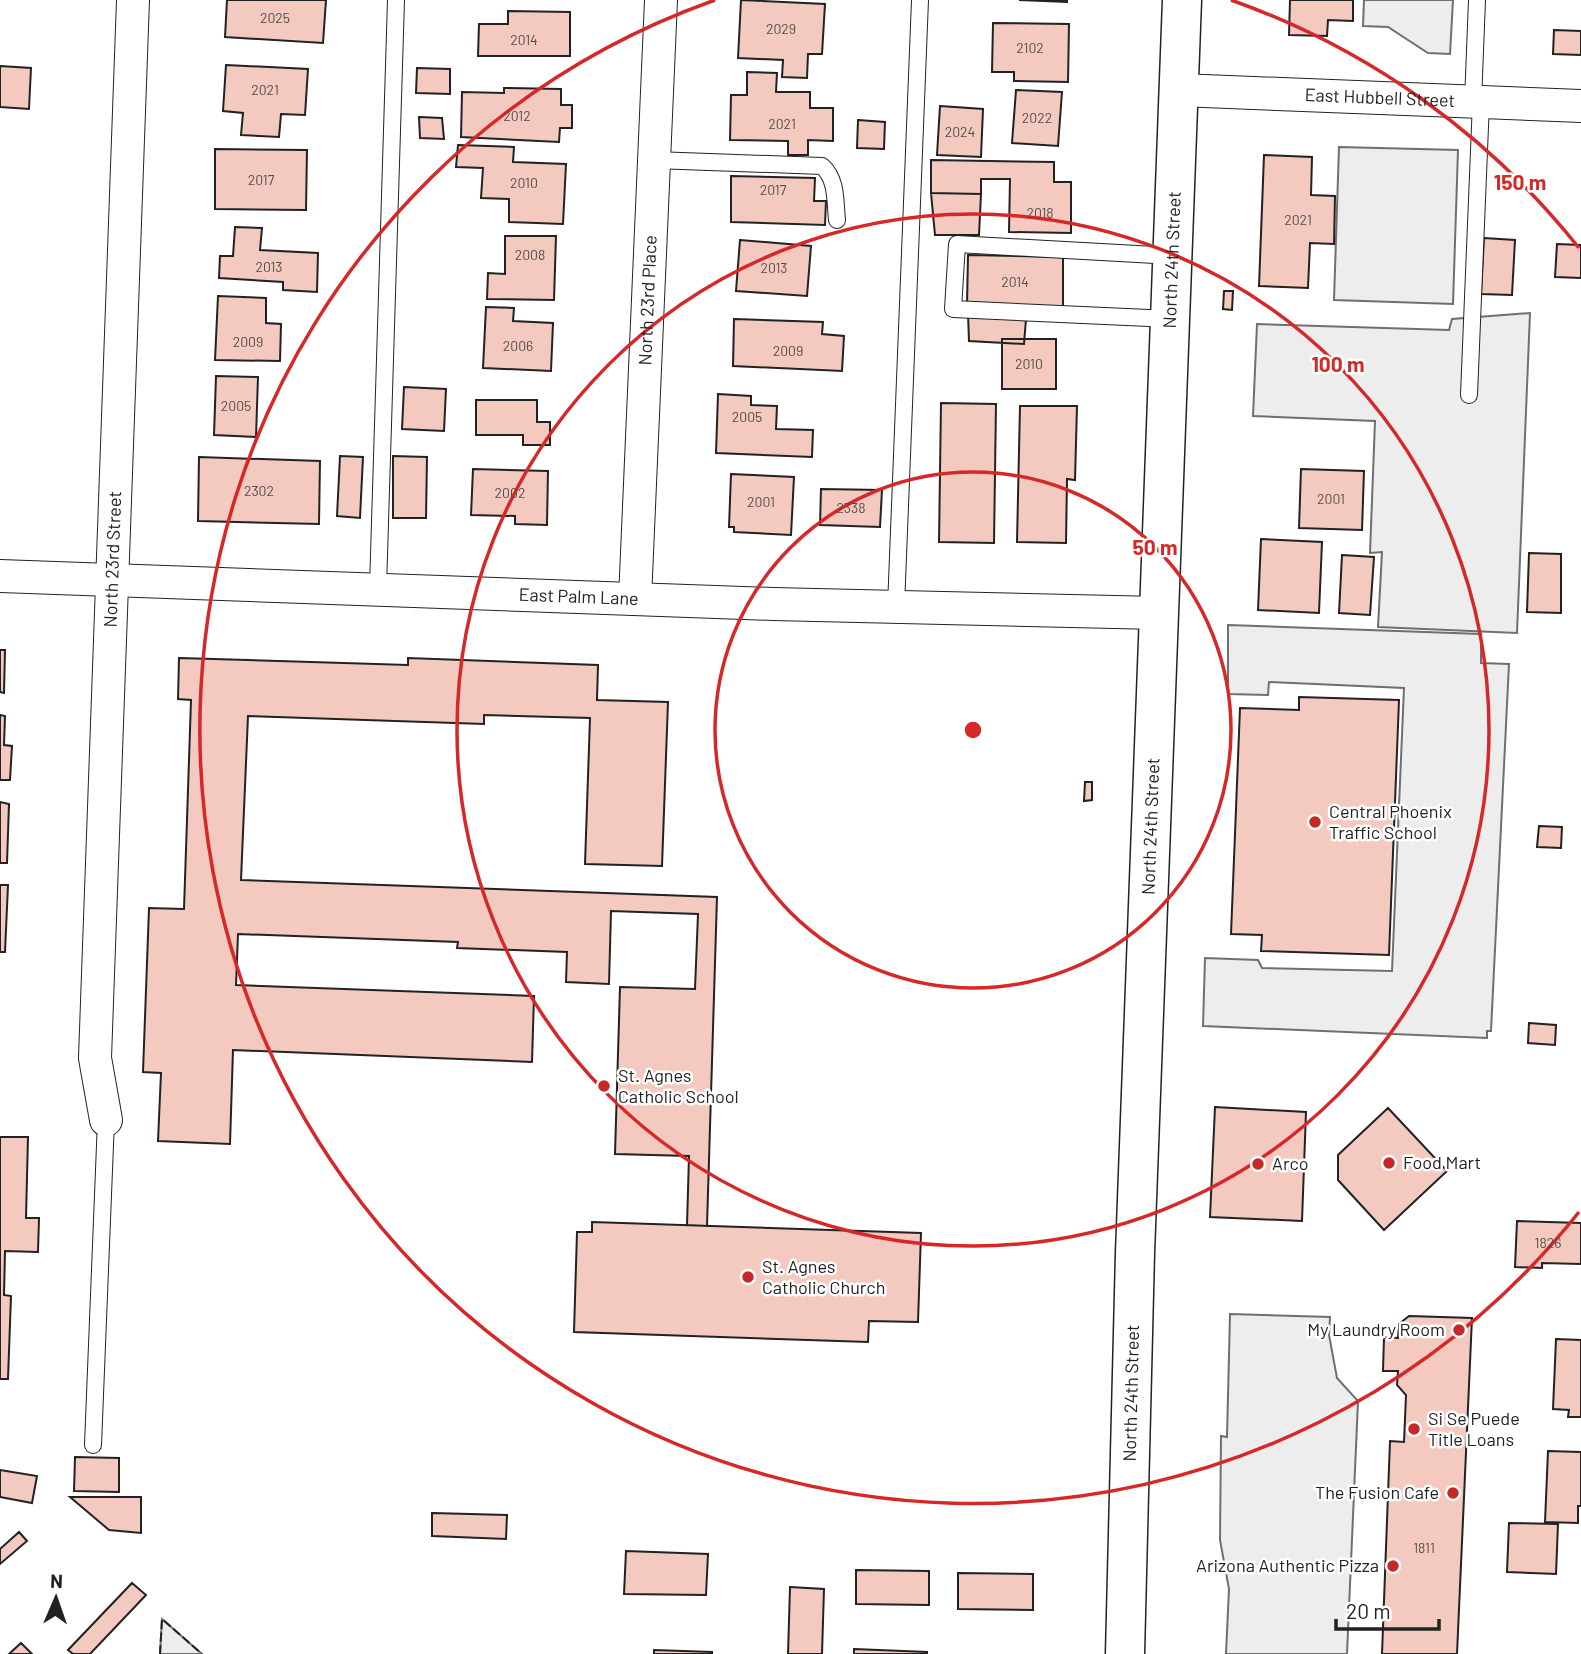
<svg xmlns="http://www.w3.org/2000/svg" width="1581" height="1654" font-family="Barlow,sans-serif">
	<rect width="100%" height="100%" fill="#fff"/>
	<path fill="#ededed" stroke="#6f6f6f" stroke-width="2" d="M1364,0H1453L1450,54L1428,53L1388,27L1363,26Z
		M1339,147L1458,150L1453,304L1334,300Z
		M1530,313L1517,633L1378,627L1382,552L1370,553L1375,421L1253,416L1257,324L1449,330L1452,319Z
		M1228,625L1481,634V663L1509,664L1491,1031H1487V1038L1203,1026L1205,958L1258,960L1262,968L1392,971L1404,688L1269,682L1268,695L1228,694Z
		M1230,1314L1330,1317L1329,1335L1337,1378L1358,1401L1347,1654H1226L1229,1589L1220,1540L1221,1436L1227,1437Z
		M162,1619L202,1654H160Z"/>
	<path fill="#f3c9c0" stroke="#222" stroke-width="2" d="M227,0H326L323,43L225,37Z
		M741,0L825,4L822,54H808L807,78L782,77L783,60L738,58Z
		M1019,0H1067V2Z
		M1290,0H1353V21L1328,20L1327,36L1289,35Z
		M508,11L570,12V56H478L479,24H508Z
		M993,23L1069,24L1068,82L1014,81V72H992Z
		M1554,30L1581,31V55L1553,54Z
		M226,65L308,69L305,115L281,114L279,137L241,135L243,113L223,111Z
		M0,66L31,68L29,109L0,107Z
		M417,68L450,69V94L416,93Z
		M747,72L777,73L776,92H810V108H833V141L808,140V155H788V141L730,140L731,95H747Z
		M504,88L561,89V105H572V128H560L559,142L461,137L462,92L504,93Z
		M1016,90L1062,92L1058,146L1012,143Z
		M940,106L983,109L981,157L937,155Z
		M419,117L442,118L444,139L420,138Z
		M858,120L885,122L884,149L857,148Z
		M458,145L514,147L513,162L566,164L563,224L509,222V199L481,198L483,168L456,167Z
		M215,149L307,150L306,210L215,209Z
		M1264,155L1312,157L1311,195L1335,196L1334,244L1310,243L1308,288L1259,286Z
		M931,160L1054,162V182H1071V233L1009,232L1010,179H981V194L931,193Z
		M731,176L815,178L814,201H826L825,225L731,222Z
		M931,193L981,194L979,235H935Z
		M235,227L262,228L260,250L318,253L317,292L283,290V282L219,278L220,256H233Z
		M505,236H556L554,300L487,299L488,273L505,274Z
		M1484,238L1515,240L1512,295L1481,294Z
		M740,240L811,246L807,296L736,291Z
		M1557,244L1581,245V278L1555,277Z
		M968,255L1063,257V307L967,306Z
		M1224,291H1233L1232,310L1223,309Z
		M218,296L266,298V323L281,324L280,361L215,360Z
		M486,307L514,308L513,321L553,323L551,371L483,368Z
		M968,314L1026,319L1024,344L969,341Z
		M734,319L823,322L822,334L844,336L842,371L733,366Z
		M1002,339H1056V389H1002Z
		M216,376L258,377L256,437L214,435Z
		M404,387L446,389L444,431L402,429Z
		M718,394L751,396V405L777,406L776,429L813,430L812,457L716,453Z
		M476,400H537V422H550V445H523V435H476Z
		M941,403L996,404L994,543L939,542Z
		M1020,406H1077L1075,480L1067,479L1066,543L1017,542Z
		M340,456L363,457L360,518L337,516Z
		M393,456L427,457L426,518H393Z
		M199,457L320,461L319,524L198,521Z
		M473,469L548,471L547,525L515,524V516L471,515Z
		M1301,469L1364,471L1362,530L1299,528Z
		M731,474L794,477L791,535L734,532V527H729Z
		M821,489L882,490L880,527L820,525Z
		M1261,539L1322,542L1319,613L1258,610Z
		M1529,553L1561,554V613L1527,612Z
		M1342,555L1374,557L1370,615L1339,613Z
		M0,650H5L4,693L0,692Z
		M179,658L408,665V658L598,665L597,700L668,702L662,866L585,864L590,718L484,715V724L248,716L241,880L717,897L707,1226L687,1225L689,1156L615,1154L620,987L695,989L698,914L611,911L609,984L566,982L567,952L457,948L458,942L238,934L236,985L534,996L532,1062L233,1050L230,1144L158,1141L161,1073L143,1072L149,908L184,909L191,700L178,699Z
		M1299,697L1399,700L1389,955L1261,951L1262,935L1231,934L1240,708L1299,710Z
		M0,715L5,716L4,745L12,746L10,780H0Z
		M1085,782H1092V800L1084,801Z
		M0,802L9,804L7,863H0Z
		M1539,826L1562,827L1561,848L1537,847Z
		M0,885H8L5,952H0Z
		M1529,1023L1556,1025L1555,1045L1528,1043Z
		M1215,1107L1306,1112L1302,1221L1210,1217Z
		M1388,1108L1447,1171L1384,1230L1338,1180V1155Z
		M0,1137H28L26,1218H39L38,1252L5,1251L4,1295L11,1296L8,1379H0Z
		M1517,1221L1581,1223V1264L1542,1263V1268L1515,1267Z
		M592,1222L921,1233L918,1322L869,1321L868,1342L574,1332L577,1232H592Z
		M1409,1316L1472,1318L1457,1654H1382L1390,1441L1404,1442L1406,1395L1397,1385L1398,1371H1383L1384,1337L1398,1338L1399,1324Z
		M1556,1339L1581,1340V1417H1568L1569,1410L1553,1409Z
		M1548,1451L1581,1452V1506H1578V1523L1545,1522Z
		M75,1457L119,1458V1492L74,1491Z
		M0,1470L37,1476L32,1503L0,1497Z
		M70,1497H141V1533L109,1530Z
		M432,1513L507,1515L506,1539L432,1536Z
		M1509,1523L1558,1524L1556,1574L1507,1572Z
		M19,1532L27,1541L0,1564V1549Z
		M626,1551L708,1554L706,1595L624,1594Z
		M856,1570L929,1571V1605L856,1604Z
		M958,1573L1033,1574V1610L958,1609Z
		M132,1583L146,1595L90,1654H73L68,1650Z
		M790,1587L824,1589L822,1654H788Z
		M21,1643L32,1654H9Z
		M854,1649L927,1652V1654H854Z
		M654,1650L712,1652V1654H654Z"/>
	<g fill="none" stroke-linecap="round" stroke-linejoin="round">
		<defs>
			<path id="service" d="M1473,102L1477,0
				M654,160L822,166C837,179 835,201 837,220
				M1171,319L953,309L957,244L1173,256
				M1469,395L1481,102
				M378,588L396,0
				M896,607L920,0
				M93,1445L106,1120"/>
			<g id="minor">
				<path id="s1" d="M1179,90L1581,106"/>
				<path id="s2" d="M0,576L773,604L1159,613"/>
				<path id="s3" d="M635,599L661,0"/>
				<path id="s4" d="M106,1120L95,1058L133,0"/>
			</g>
			<g id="secondary">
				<path id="s5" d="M1125,1654L1135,1253L1182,0"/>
			</g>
		</defs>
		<use href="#service" stroke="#222" stroke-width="18"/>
		<use href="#minor" stroke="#222" stroke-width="34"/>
		<use href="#secondary" stroke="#222" stroke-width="41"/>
		<use href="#service" stroke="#fff" stroke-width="16"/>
		<use href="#minor" stroke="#fff" stroke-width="32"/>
		<use href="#secondary" stroke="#fff" stroke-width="38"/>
		<path stroke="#222" stroke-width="2" stroke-dasharray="9 3.5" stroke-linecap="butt" d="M160,1654L162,1619L202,1654"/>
	</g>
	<g fill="none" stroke="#d62828" stroke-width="3.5">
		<circle cx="973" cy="730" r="258"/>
		<circle cx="973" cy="730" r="516"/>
		<path d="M1579 1212A774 774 0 1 1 715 0M1231 0A774 774 0 0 1 1579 248"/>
	</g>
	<g fill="#c62828" stroke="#fff" stroke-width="2.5">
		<circle cx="1315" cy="822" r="7"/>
		<circle cx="604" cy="1086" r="7"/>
		<circle cx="1389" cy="1163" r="7"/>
		<circle cx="1258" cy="1164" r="7"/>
		<circle cx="748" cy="1277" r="7"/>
		<circle cx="1459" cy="1330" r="7"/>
		<circle cx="1414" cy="1429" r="7"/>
		<circle cx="1453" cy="1493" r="7"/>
		<circle cx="1393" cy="1566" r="7"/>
	</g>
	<g text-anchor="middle" stroke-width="5" stroke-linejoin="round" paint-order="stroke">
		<g font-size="14" fill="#564c4a">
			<text x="275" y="23">2025</text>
			<text x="781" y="34">2029</text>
			<text x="524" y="45">2014</text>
			<text x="1030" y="53">2102</text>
			<text x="265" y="95">2021</text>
			<text x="517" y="121">2012</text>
			<text x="1037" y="123">2022</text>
			<text x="782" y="129">2021</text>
			<text x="960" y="137">2024</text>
			<text x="261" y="185">2017</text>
			<text x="524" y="188">2010</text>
			<text x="773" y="195">2017</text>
			<text x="1040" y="218">2018</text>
			<text x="1298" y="225">2021</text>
			<text x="530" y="260">2008</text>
			<text x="269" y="272">2013</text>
			<text x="774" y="273">2013</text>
			<text x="1015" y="287">2014</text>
			<text x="248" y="347">2009</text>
			<text x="518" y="351">2006</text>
			<text x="788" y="356">2009</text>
			<text x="1029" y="369">2010</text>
			<text x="236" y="411">2005</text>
			<text x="747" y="422">2005</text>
			<text x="259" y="496">2302</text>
			<text x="510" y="498">2002</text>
			<text x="1331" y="504">2001</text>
			<text x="761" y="507">2001</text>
			<text x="851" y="513">2338</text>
			<text x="1548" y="1248">1826</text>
			<text x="1424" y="1553">1811</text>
		</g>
		<g font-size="18" fill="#222" stroke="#fff">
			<text dy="6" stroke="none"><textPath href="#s1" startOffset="201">East Hubbell Street</textPath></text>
			<text dy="6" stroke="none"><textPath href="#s5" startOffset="1395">North 24th Street</textPath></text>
			<text dy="6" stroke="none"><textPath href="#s3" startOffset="299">North 23rd Place</textPath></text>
			<text dy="6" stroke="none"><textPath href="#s4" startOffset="562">North 23rd Street</textPath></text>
			<text dy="6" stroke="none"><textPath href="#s2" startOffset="579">East Palm Lane</textPath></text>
			<text dy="6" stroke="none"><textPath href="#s5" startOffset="828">North 24th Street</textPath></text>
			<text dy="6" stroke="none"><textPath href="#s5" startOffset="261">North 24th Street</textPath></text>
		</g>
		<g font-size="18" fill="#222" stroke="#fff" text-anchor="start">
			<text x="1329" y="818">Central Phoenix<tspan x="1329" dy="21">Traffic School</tspan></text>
			<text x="618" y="1082">St. Agnes<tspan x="618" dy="21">Catholic School</tspan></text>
			<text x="1403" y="1169">Food Mart</text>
			<text x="1272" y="1170">Arco</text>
			<text x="762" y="1273">St. Agnes<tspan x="762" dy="21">Catholic Church</tspan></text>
			<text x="1445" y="1336" text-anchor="end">My Laundry Room</text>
			<text x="1428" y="1425">Si Se Puede<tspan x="1428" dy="21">Title Loans</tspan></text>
			<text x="1439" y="1499" text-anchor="end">The Fusion Cafe</text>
			<text x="1379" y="1572" text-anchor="end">Arizona Authentic Pizza</text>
		</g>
	</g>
	<circle cx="973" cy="730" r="10" fill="#d62828" stroke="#fff" stroke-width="3.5"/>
	<g font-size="21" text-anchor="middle" font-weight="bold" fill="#d62828" stroke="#fff" stroke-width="5" stroke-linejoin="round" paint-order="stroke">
		<text x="1520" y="190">150 m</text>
		<text x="1338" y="372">100 m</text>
		<text x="1155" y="555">50 m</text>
	</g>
	<g transform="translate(56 1598) rotate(2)" stroke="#ffffff" stroke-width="5" paint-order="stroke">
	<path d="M0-5L12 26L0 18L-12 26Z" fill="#222222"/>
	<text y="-10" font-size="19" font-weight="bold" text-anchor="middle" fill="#222222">N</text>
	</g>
	<path d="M1336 1619v10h103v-10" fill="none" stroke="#222222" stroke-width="3.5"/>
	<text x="1346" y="1619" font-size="21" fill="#222222" stroke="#ffffff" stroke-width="5" paint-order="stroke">20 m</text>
</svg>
